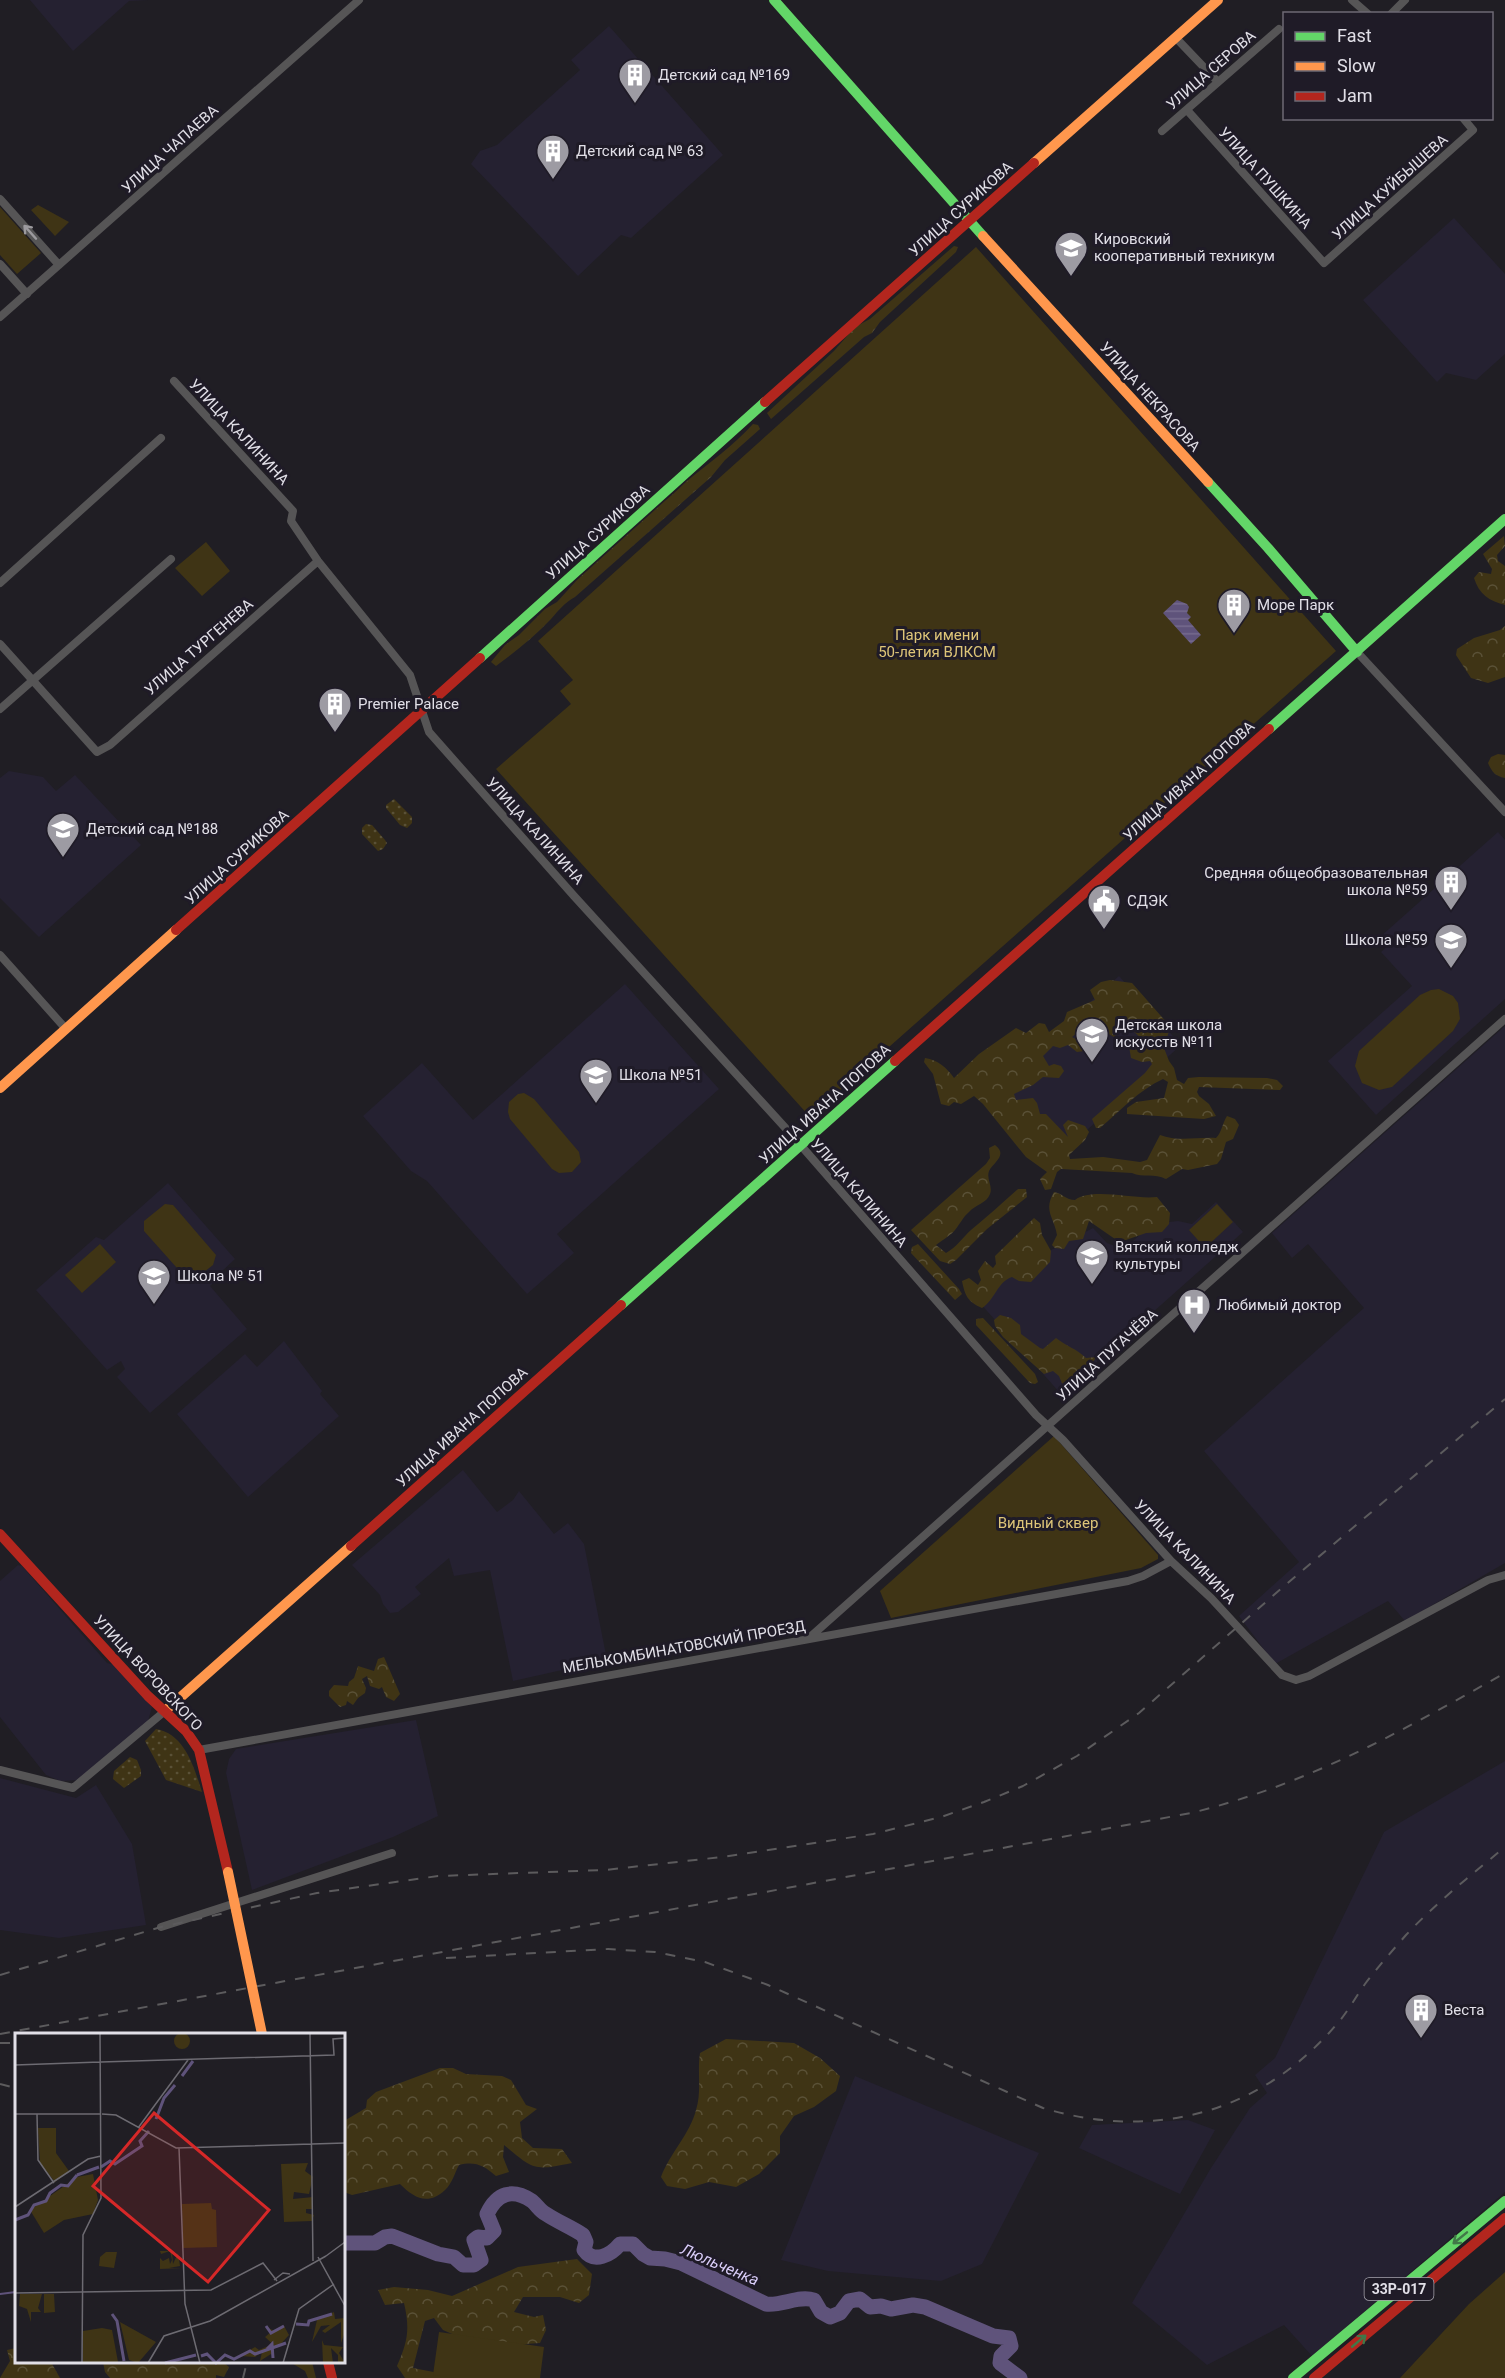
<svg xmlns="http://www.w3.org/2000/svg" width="1505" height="2378" font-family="Roboto,sans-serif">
	<defs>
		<pattern id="grass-dots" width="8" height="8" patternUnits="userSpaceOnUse" patternTransform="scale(1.5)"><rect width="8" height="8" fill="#3f3415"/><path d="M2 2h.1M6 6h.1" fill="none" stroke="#5a5137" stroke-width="1.8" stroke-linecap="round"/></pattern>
		<pattern id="forest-crowns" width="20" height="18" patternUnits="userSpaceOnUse" patternTransform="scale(1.5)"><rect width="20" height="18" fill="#3f3415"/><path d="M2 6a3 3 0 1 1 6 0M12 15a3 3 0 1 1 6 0" fill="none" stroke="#5a5137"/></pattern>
		<pattern id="water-rules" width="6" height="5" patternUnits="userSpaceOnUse" patternTransform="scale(1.5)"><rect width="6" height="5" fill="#5f537b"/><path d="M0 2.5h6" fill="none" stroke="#766b8e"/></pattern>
	</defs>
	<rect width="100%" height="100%" fill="#201e24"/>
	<path fill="#252131" d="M30,0H148L129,1L73,51Z
		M609,26L723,155L631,238L621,235L578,276L471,164L480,151L497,145L580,70L571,60Z
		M1454,218L1505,274V354L1476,380L1446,373L1437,382L1363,300Z
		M9,771L43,777L56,791L75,775L141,845L39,937L0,898V778Z
		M1498,832L1505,840V999L1376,1115L1326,1059L1328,1061L1412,986L1381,952L1395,939L1392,935L1384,942L1380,937Z
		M1119,976L1181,1045L1045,1168L983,1098Z
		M625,984L719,1089L557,1234L574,1253L527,1294L427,1181L411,1171L363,1116L422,1063L473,1120Z
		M1505,1026V1563L1405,1621L1388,1601L1275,1664L1239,1616L1299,1562L1204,1451L1364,1308L1308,1244L1292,1258L1272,1233Z
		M168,1183L235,1259L220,1273L222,1275L210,1286L247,1329L150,1413L117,1377L125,1369L121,1361L107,1370L36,1290L96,1237L104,1240Z
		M1216,1202L1243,1232L1061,1394L979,1302L1019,1267L1093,1228L1107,1243L1115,1246L1125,1241H1133L1152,1224L1178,1221L1192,1224Z
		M284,1341L322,1391L320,1394L339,1416L248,1497L177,1414L245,1354L257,1367Z
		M463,1470L497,1512L513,1500L519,1491L554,1534L568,1523L584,1544L607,1660L513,1681L490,1570L454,1576L449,1558L415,1587L421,1594L398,1612L390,1613L383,1604L380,1595L352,1565Z
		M18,1565L22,1566L107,1663L115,1665L152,1707L148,1721L79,1780L60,1781L46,1775L0,1717V1581Z
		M416,1720L438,1816L393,1837L252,1890L226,1773L229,1759L236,1749Z
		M1505,1761V2192L1312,2356L1284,2325L1207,2365L1132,2303L1211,2168L1250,2108L1267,2093L1255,2075L1275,2058L1384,1832Z
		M0,1778L76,1798L96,1785L132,1844L146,1925L59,1938L0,1930Z
		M855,2076L1039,2153L982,2264L941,2281L828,2271L781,2260Z
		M1188,2120L1215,2130L1180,2194L1079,2148L1092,2125Z"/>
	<path fill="url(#grass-dots)" d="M394,799L412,817V823L407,828L400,825L386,808V805Z
		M366,824L372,825L385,840L387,843L383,849L378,851L362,834V828Z
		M156,1729C185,1734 194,1767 202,1792L166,1780L145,1741Z
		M130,1757L137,1760L141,1770V1776L124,1788L113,1779L114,1771Z"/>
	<path fill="url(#forest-crowns)" d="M954,246L958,247L956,252L880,322L872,333L864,337L771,419L767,413L834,351L855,327L870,319Z
		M753,424L758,425L760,429L725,460L711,477L575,597C564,603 559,610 551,619C535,636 515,652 496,666L491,662L505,645L519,635L545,609L557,602L577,580L666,500C674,494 680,487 687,481C710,462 733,446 753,424Z
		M1504,536L1505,546L1497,555L1498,561L1505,566V605C1489,601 1479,594 1474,578L1479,572L1491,574L1492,569L1483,554Z
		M1505,626V677L1488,683L1471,678L1456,655L1457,649L1474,638L1500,630Z
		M1498,754L1505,755V778C1495,776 1492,772 1488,763L1491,757Z
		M1110,980L1132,983L1168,1024L1169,1031L1164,1048L1169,1061L1174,1068L1177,1080L1184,1084L1188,1078L1199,1077L1267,1078L1277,1080L1283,1086L1280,1090L1199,1087L1197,1092L1199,1096L1209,1104L1216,1116L1204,1119L1127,1114V1108L1136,1102L1164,1098L1168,1082L1163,1079C1139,1090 1120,1111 1100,1128H1096L1092,1119L1145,1073L1152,1064L1150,1061L1142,1062L1131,1058L1129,1046L1146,1043L1128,1026L1114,1037L1089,1023L1072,1037L1083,1043L1084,1051L1077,1052L1068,1045L1060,1048L1053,1046L1043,1056L1049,1066L1054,1064L1061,1066L1064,1071L1059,1078L1043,1077L1033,1085L1014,1094L1016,1100L1033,1098L1037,1103L1040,1114H1046L1068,1137L1063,1125L1068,1120L1085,1126L1089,1132L1085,1140L1069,1155L1070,1159L1103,1157L1140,1162L1147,1160L1160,1135C1177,1142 1197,1137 1216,1138C1222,1132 1222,1124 1227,1116L1235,1119L1239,1125L1233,1139L1226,1142L1221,1159L1217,1164L1188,1170L1182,1169L1166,1179C1155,1173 1143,1178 1132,1173L1061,1169L1057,1172L1051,1189L1045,1190L1040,1179L1047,1172L1026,1157L983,1104L974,1096L961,1104L954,1102L949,1106L941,1104L933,1074L924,1062L925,1058C938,1060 947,1068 954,1078L979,1054L1016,1028L1026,1033L1039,1023L1045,1024L1049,1032L1064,1021L1067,1012L1095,1000L1090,990L1101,982Z
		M995,1145C1008,1155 994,1162 989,1171C986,1179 993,1186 990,1194C987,1203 975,1205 969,1212C963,1217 960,1224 955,1230C950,1236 942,1240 936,1245L946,1253C957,1247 962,1238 971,1230C987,1217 1002,1203 1018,1189H1026L1027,1197L987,1229L956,1260L950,1264L940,1261L911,1230L986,1164L990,1158L989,1148Z
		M1054,1192C1062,1193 1066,1200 1075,1200C1093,1187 1134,1200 1157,1197L1170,1213L1169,1224L1162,1232L1146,1233L1126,1240L1115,1239L1089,1221L1083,1239L1069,1241L1064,1249L1055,1248L1052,1245L1057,1235C1054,1217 1043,1211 1054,1192Z
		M1034,1218L1040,1223L1042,1235L1051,1251L1050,1262L1031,1282L1019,1281L1012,1277C997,1282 995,1300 982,1308C968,1302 965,1296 962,1281L969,1278L978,1285L981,1280L978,1271L985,1261L993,1268L996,1264L995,1256Z
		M918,1244L959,1289L962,1294L955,1300L911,1253L912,1247Z
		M1000,1315L1011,1318L1020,1325L1021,1334L1040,1348L1043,1349L1056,1338C1066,1346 1077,1349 1086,1358L1096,1357L1091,1366L1097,1368L1094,1376L1066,1393L1059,1376L1053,1371L1044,1374L1003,1337L995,1326L994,1320Z
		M983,1318L1035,1374L1038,1382L1035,1384L1030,1383L976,1325V1319Z
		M778,1627H783L785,1630L783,1632L753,1639L747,1638L748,1634Z
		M384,1657L400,1694L394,1701L386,1697L382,1687L379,1689L370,1686L367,1676L362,1679L366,1688L365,1693L358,1698L353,1705L347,1701L346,1705L340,1707L329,1696V1691L334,1685L348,1686L349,1682L354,1678L358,1666L374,1671L378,1659Z
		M726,2039L794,2043L820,2058L840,2076L836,2091L814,2107L794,2116L780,2136V2153L759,2174L736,2187L709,2182L685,2189L667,2186L661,2177C670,2153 690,2134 696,2110C702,2091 697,2072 700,2053Z
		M440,2068H453L466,2074L502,2076L511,2080L526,2105L537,2109L520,2122L522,2138L533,2148L562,2149L572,2163C533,2171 534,2170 504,2145L503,2157L509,2172L496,2176C484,2166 476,2161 459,2165C455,2172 452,2184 445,2190C428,2206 414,2198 400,2184L352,2195L344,2192V2121L366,2108L367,2100L376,2092Z
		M577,2259L592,2274L589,2295L579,2303L560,2297H523L514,2312L534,2317L543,2315L546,2330L540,2343L482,2347L443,2330L434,2318L425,2321L413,2368L464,2378H405L397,2366C408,2341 410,2329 404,2303L385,2305L378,2290L394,2287L428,2290L452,2296L518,2267Z
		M16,2348V2362H37L41,2364L51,2362L60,2378H0L10,2361L7,2350Z
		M103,2362H223L229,2367L224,2377L216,2375V2378H110L105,2372Z
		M290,2362H312L316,2378H308L305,2371Z"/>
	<path fill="#3f3415" d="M38,205L69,222L55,236L31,210Z
		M0,207L41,253L17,274L0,255Z
		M976,247L1336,651L810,1117L496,769L571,704L560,691L573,680L538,641Z
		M206,542L230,571L202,596L175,568Z
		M1439,989L1453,996L1458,1003L1460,1019L1453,1031L1392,1087L1379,1090L1362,1083L1355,1066L1359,1051L1420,995L1431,990Z
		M524,1093L534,1099L579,1152L581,1162L572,1172L559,1173L552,1169L510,1119L508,1112L509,1102L518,1094Z
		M165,1204L173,1205L216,1255L213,1265L194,1280L185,1277L144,1231V1221Z
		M1217,1204L1233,1222L1205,1248L1189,1230Z
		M100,1244L116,1262L82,1293L65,1275Z
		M1054,1436L1158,1555V1559L1141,1568L891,1618L880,1591Z
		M1505,2272V2378H1400L1469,2304Z
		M439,2332L544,2347L540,2378H454L433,2375Z"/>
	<path fill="url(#water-rules)" d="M1177,600L1187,604L1189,607L1187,613L1191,617L1188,620L1201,635L1191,644L1163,613Z"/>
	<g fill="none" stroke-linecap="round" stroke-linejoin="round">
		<path stroke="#5f537b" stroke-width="2" d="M0,2294L16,2292"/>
		<path stroke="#5f537b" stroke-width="15" d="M344,2243H375L385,2237L392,2236L438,2254L454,2257L463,2265H474L481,2260L474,2240L478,2237L487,2238L494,2231L487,2214C497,2193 512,2188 532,2201C537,2205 540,2211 546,2214C558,2222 571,2227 583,2235L586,2242L584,2250C594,2264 611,2255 620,2244H633L643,2254L650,2258L665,2259L681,2263L766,2304C782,2306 799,2295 814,2300L821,2312L830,2317L840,2313L849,2301L860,2299L870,2307L881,2306L891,2309L913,2305L925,2307L993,2336L1009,2338L1011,2346L1001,2356L1000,2363L1020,2378"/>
		<path stroke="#565556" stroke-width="8" d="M1352,0L1368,14
			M1391,14L1405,0
			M1176,38L1218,82
			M1187,110L1324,263L1473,130L1463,118
			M1162,131L1279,29
			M0,199L59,265
			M0,264L27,294
			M0,317L359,0
			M174,381L293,511L291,521L318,561L410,675L429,732L574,896L790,1133L1036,1415L1063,1440L1171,1561L1211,1598L1282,1675L1296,1680L1309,1676L1488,1580L1505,1575
			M0,583L161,438
			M0,644L97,752L110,745L318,561
			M1357,652L1505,812
			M0,709L171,559
			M0,955L66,1029
			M809,1638L1505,1019
			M199,1750L1128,1581L1143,1576L1171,1561
			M0,1770L73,1788L165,1711
			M161,1927L392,1853"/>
		<path stroke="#63d668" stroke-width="10" d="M774,0L983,236
			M1208,482L1268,548L1357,652
			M480,658L765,402
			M1269,729L1505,519
			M621,1305L895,1061
			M1293,2378L1505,2201"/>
		<path stroke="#ff974d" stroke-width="10" d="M1034,163L1218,0
			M983,236L1208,482
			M0,1088L176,930
			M165,1711L351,1546"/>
		<path stroke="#b3261e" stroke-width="10" d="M765,402L1034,163
			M176,930L480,658
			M895,1061L1269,729
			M0,1534L148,1696L186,1731L199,1750L228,1872
			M351,1546L621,1305
			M328,2362L332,2378
			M1314,2378L1505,2218"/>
		<path stroke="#5c5b5d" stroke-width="2" stroke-dasharray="10 10" stroke-linecap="butt" d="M446,1958L608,1949L655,1952L705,1962L768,1985L1043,2108C1153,2141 1260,2114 1336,2025C1347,2013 1355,1998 1365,1984C1378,1967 1392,1951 1406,1935C1436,1903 1471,1875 1505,1847
			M0,1975L161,1927L317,1893L438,1876L605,1870L722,1857L873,1834L941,1817L984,1802L1023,1786L1077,1756L1139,1713L1283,1587L1505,1399
			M0,2034L1191,1813C1309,1784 1400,1732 1505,1673
			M0,2043H16
			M0,2084L16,2088
			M243,2378L247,2362"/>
		<path stroke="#ff974d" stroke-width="10" d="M228,1872L262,2034"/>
	</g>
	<defs><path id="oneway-shaft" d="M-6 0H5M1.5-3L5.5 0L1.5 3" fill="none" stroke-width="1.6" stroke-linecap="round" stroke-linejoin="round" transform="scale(1.5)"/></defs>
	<use stroke="#9c9a9e" href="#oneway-shaft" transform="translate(30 232) rotate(-132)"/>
	<g stroke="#417848">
		<use href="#oneway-shaft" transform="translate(1460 2238) rotate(141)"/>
		<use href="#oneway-shaft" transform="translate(1359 2341) rotate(-40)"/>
	</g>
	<defs>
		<symbol id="building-pin" viewBox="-11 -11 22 30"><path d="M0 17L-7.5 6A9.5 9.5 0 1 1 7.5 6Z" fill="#9d9ba3" stroke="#1f1b27"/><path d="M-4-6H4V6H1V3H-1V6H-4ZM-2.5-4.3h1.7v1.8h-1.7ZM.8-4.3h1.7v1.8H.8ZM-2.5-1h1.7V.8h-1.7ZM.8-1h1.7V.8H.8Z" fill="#fff"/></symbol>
		<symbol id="university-pin" viewBox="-11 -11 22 30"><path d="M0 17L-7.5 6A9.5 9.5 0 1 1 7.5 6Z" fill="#9d9ba3" stroke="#1f1b27"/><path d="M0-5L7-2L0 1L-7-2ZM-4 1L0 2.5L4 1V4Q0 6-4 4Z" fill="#fff"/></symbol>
		<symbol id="school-pin" viewBox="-11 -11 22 30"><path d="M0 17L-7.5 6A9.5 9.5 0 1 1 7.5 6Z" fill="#9d9ba3" stroke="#1f1b27"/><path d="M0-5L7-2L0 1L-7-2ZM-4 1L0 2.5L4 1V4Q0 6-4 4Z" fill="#fff"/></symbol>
		<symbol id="civic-pin" viewBox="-11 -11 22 30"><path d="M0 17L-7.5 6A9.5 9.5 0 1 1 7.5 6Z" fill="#9d9ba3" stroke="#1f1b27"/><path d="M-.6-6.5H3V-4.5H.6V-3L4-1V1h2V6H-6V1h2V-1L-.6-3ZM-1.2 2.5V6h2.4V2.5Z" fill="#fff"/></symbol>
		<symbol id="hospital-pin" viewBox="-11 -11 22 30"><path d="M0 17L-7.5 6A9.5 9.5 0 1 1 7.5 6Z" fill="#9d9ba3" stroke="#1f1b27"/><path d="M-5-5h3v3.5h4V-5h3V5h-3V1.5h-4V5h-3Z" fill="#fff"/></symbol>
	</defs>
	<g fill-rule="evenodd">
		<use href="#building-pin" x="616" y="56" width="38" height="52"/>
		<use href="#building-pin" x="534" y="132" width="38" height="52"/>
		<use href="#university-pin" x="1052" y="229" width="38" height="52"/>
		<use href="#building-pin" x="1215" y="586" width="38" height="52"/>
		<use href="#building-pin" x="316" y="685" width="38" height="52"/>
		<use href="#school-pin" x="44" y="810" width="38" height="52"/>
		<use href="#building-pin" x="1432" y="863" width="38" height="52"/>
		<use href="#civic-pin" x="1085" y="882" width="38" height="52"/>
		<use href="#school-pin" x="1432" y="921" width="38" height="52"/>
		<use href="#school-pin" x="1073" y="1015" width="38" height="52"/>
		<use href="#school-pin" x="577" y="1056" width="38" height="52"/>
		<use href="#university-pin" x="1073" y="1237" width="38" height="52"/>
		<use href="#school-pin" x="135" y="1257" width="38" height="52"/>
		<use href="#hospital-pin" x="1175" y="1286" width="38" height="52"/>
		<use href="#building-pin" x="1402" y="1991" width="38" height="52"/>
	</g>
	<g text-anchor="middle" stroke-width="6" stroke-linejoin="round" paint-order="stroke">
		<rect fill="#1f1b27" stroke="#a7a4ad" stroke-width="1.5" x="1364.5" y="2278" width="69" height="22" rx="4.5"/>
		<g font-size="14" font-weight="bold" fill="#e1dfe7">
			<text x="1399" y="2294">33Р-017</text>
		</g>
		<g font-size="15" fill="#e1dfe7" stroke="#1f1b27">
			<text transform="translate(1211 70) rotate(-41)" y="5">УЛИЦА СЕРОВА</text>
			<text transform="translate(170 149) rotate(-42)" y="5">УЛИЦА ЧАПАЕВА</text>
			<text transform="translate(1265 178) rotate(48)" y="5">УЛИЦА ПУШКИНА</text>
			<text transform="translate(1390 187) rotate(-42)" y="5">УЛИЦА КУЙБЫШЕВА</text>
			<text transform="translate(961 209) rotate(-42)" y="5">УЛИЦА СУРИКОВА</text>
			<text transform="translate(1150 397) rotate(48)" y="5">УЛИЦА НЕКРАСОВА</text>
			<text transform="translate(239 432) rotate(47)" y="5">УЛИЦА КАЛИНИНА</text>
			<text transform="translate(598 532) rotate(-42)" y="5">УЛИЦА СУРИКОВА</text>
			<text transform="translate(199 647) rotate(-41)" y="5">УЛИЦА ТУРГЕНЕВА</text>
			<text transform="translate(1189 781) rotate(-42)" y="5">УЛИЦА ИВАНА ПОПОВА</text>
			<text transform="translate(535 831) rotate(48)" y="5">УЛИЦА КАЛИНИНА</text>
			<text transform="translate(237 857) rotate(-42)" y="5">УЛИЦА СУРИКОВА</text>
			<text transform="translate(825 1104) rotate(-42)" y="5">УЛИЦА ИВАНА ПОПОВА</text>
			<text transform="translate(859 1193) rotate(49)" y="5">УЛИЦА КАЛИНИНА</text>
			<text transform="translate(1107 1355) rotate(-42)" y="5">УЛИЦА ПУГАЧЁВА</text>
			<text transform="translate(462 1427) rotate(-42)" y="5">УЛИЦА ИВАНА ПОПОВА</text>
			<text transform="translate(1185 1552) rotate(46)" y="5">УЛИЦА КАЛИНИНА</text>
			<text transform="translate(684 1647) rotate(-10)" y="5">МЕЛЬКОМБИНАТОВСКИЙ ПРОЕЗД</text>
			<text transform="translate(148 1673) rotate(47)" y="5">УЛИЦА ВОРОВСКОГО</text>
		</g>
		<g font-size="15" fill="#e1dfe7" stroke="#1f1b27" text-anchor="start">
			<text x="658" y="80">Детский сад №169</text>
			<text x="576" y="156">Детский сад № 63</text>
			<text x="1094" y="244">Кировский<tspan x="1094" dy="17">кооперативный техникум</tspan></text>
			<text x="1257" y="610">Море Парк</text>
			<text x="358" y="709">Premier Palace</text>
			<text x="86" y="834">Детский сад №188</text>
			<text x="1428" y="878" text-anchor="end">Средняя общеобразовательная<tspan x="1428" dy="17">школа №59</tspan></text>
			<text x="1127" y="906">СДЭК</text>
			<text x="1428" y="945" text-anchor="end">Школа №59</text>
			<text x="1115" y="1030">Детская школа<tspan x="1115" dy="17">искусств №11</tspan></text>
			<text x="619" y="1080">Школа №51</text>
			<text x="1115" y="1252">Вятский колледж<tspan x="1115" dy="17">культуры</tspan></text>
			<text x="177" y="1281">Школа № 51</text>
			<text x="1217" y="1310">Любимый доктор</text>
			<text x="1444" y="2015">Веста</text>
		</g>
		<g font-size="15" fill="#dec578" stroke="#1f1b27">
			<text x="937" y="640">Парк имени<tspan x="937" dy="17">50-летия ВЛКСМ</tspan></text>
			<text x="1048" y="1528">Видный сквер</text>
		</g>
		<g font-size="16" font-style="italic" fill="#dacefa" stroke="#1f1b27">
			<text transform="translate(720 2264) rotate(23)" y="6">Люльченка</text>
		</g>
	</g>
	<g transform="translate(15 2033)">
		<rect width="330" height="330" fill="#201e24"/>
		<path d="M269,293L274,302L262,315L250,304L256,299L252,294L259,298Z" fill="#3f3415"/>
		<path d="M159 8a8 8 0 1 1 16 0a8 8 0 1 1-16 0ZM145,218H157L158,231L163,220L165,233L154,235H167L145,236V225L148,228L154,225L155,231L157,227L155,218L146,221ZM5,261H27L23,275L26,279H16V289L12,276L4,273ZM319,279L320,286L330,285V299L326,310V289L310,300L307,298L315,292L306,293L297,309L302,287ZM307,307L309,312L328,314L324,320L330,330H323V322L316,315L318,330H308ZM258,311L260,315L256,318L260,325L256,321L245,328L247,319L240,324L225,323L240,314L244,317Z" fill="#3f3415"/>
		<path d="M105,289L141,309L123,330L114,327ZM87,295L97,297L103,329L68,330V298Z" fill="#3f3415"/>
		<path d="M23,95H41V120L54,138L40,149L25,130ZM293,130L290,138L298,144L294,161L279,159L278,166L298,164V176H291V180L299,182L297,188L269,189L266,131ZM78,141L83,167L78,181L49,187L29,200L15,177L62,144ZM196,170L197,176L201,177L202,214L168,215L167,171ZM91,219H102L99,235L84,233L85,224ZM29,261H39L40,279L29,280Z" fill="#3f3415"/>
		<path fill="none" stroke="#5f537b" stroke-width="3" d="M167,43L178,28M141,86L149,65L160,52M86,134L95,128L100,131L127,113L125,108L134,98M62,142L84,134M0,187L13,182L19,172L31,168L35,160L46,152L53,153L62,142M97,281L102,288L109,328M281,291L293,292L294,288L317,281M251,293L256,300L269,293M252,316L257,311L258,325M186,323L192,321L201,330L210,322L219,326L235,318L240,321L271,310M150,330L181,322"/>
		<path fill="none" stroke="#6d6b72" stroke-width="1.5" d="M295,0L298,228M86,29L319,22L318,6L330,5M0,32L85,29M0,81H86M22,81L23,127L39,150M87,81L101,82L161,115L330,110M123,95L173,27M164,115L170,271L185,330M0,174L73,126L86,123M311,223L330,209M303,224L330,273M259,247L268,240L275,241M0,260L196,257L248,230L262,248M67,330L68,202L86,165L85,0M133,330L149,303L195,288L311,223M268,330L284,276L319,251"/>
		<path fill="#d62828" fill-opacity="0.15" stroke="#d62828" stroke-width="3" d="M139,80L254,177L193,249L78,153Z"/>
		<rect width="330" height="330" fill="none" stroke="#e1dfe7" stroke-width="3"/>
	</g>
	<rect x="1283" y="12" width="210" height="108" fill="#1f1b27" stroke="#6d6974" stroke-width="1.5"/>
	<rect x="1295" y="32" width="30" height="9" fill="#63d668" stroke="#6d6974" stroke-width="1.5"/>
	<text x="1337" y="42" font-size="18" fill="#e1dfe7">Fast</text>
	<rect x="1295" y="62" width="30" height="9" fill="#ff974d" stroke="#6d6974" stroke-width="1.5"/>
	<text x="1337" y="72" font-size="18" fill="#e1dfe7">Slow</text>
	<rect x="1295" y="92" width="30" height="9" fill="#b3261e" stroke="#6d6974" stroke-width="1.5"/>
	<text x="1337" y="102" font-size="18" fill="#e1dfe7">Jam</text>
</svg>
